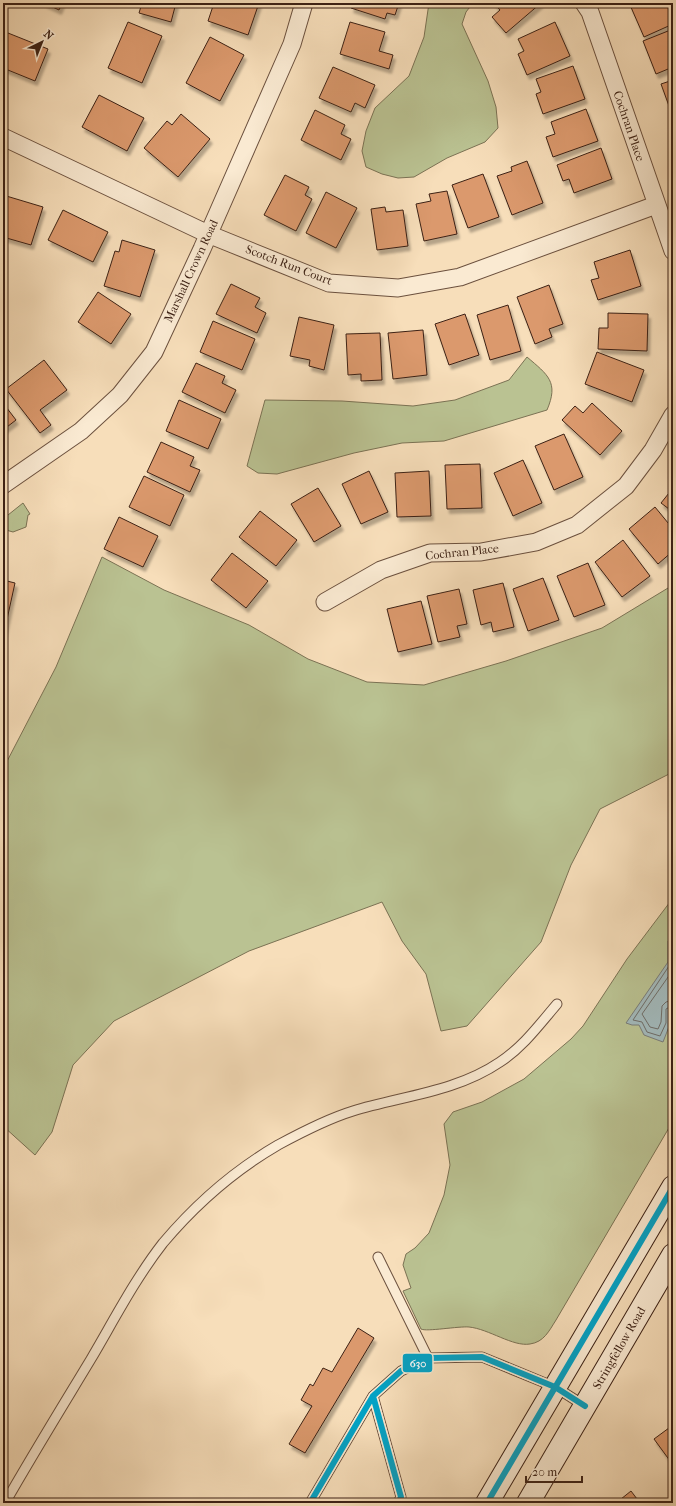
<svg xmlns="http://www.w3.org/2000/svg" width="676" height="1506" font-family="'IM FELL French Canon',serif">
	<defs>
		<filter id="shadow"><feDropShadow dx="2.5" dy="4.5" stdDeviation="1" flood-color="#0004"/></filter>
	</defs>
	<rect width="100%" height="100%" fill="#f7deba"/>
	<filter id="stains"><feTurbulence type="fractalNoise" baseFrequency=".005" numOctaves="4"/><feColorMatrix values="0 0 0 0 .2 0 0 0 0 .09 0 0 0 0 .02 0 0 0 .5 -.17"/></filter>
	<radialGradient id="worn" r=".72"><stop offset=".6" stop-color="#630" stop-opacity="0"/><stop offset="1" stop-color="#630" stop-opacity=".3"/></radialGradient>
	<path fill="#bac292" stroke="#7b7254" d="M429,3H473L466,12L462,24L488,81L496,107L498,128L485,142L447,158L414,177L398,178L382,174L366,167L362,151L366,131L375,108L409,76L424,37Z
		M527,357C548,375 559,382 547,410L444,441L402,443L354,453L277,474L258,473L247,466L265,400L342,401L413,406L455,400L509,380Z
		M23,503L30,514L28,515L26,527L13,532L6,530L3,526V519Z
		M102,557L164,590L249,625L308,659L367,682L424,685L506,661L602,628L673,585V772L600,809L571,865L541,942L467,1026L441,1031L426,974L402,941L382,902L249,951L114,1021L73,1065L52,1132L35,1155L3,1126V769L56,667Z
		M673,898V1121L556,1320C549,1331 544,1342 530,1344C513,1347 489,1329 469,1327C459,1326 426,1332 421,1329L403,1291L411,1288L403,1265L406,1254L415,1248L429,1233L444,1195L450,1165L444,1124L453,1112L482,1102L524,1079L571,1039L583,1026L627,959Z"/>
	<path fill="#a2b9bb" stroke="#797c79" d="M673,935V1009L670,1010V1024L663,1042L644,1035L639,1025H632L626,1023L668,962V941Z"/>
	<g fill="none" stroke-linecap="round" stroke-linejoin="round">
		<path stroke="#6f6d68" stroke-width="1" d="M673,941L671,963L633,1020L642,1022L647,1032L660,1036L666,1023V1009L673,1005
			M673,970L642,1014L650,1027L658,1029L661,1022L662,1006L666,1002L673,1000"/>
	</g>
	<path fill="#db996d" stroke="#3c2115" filter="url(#shadow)" d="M44,3H62L59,10Z
		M142,3H176L171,22L139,13Z
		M214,3H259L248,35L208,21Z
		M353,3H399L395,15L387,13L385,19L351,8Z
		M494,3H541L506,33L492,17L500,10Z
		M635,3H673V24L644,37L630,5Z
		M128,22L162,36L142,83L108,68Z
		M350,22L385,32L379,51L393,55L389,69L340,54Z
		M555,22L570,56L527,75L518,54L524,51L518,39Z
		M673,29V67L656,74L643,41Z
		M3,31L48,49L35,81L3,68Z
		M210,37L244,55L220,101L186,83Z
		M573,66L585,99L543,114L536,94L541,92L536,79Z
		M333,67L375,85L365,108L355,103L351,112L319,98Z
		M673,80V117L661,84Z
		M99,95L144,118L127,151L82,127Z
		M586,109L598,141L553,157L546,137L555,134L551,122Z
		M315,110L345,125L341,134L351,139L341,160L301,140Z
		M181,114L210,139L178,177L144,148L167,121L172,125Z
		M601,148L612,179L574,193L569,179L563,181L557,165Z
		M527,161L543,203L512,215L497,176L512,171L511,167Z
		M483,174L499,217L468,228L452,185Z
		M285,175L309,187L305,195L312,199L296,231L264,215Z
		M447,191L457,234L424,241L416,204L431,201L429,194Z
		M326,192L357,208L336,248L306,233Z
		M3,195L43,207L31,245L3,237Z
		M385,207L386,212L403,210L408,246L377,250L371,209Z
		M63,210L108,232L93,262L48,240Z
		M122,240L155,250L140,297L104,286L115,251L119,252Z
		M630,250L641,286L598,300L591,280L599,278L594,262Z
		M231,284L260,298L255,307L266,313L257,333L216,314Z
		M549,285L563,324L549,329L552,337L535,344L517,297Z
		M98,292L131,314L111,344L78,322Z
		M508,305L521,351L490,360L477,315Z
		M608,313L648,314L647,351L598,349L599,328H608Z
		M465,314L479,355L449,365L435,324Z
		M299,317L334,325L324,370L309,366L310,360L290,356Z
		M213,321L255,339L242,370L200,352Z
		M423,330L427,375L393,379L388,333Z
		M380,333L382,380L361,381V374L348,375L346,334Z
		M597,352L644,370L632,402L585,384Z
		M44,360L67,390L40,410L51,425L40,433L6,389Z
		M196,363L225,376L222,383L236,390L225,413L182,392Z
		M179,400L221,419L208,449L166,431Z
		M3,403L16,420L3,430Z
		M592,403L622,431L600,455L562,420L575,406L583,413Z
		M564,434L583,477L554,490L535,446Z
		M161,442L194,457L190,466L200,470L190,492L147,472Z
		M523,460L542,503L513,516L494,473Z
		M480,464L482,508L447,509L445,465Z
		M369,471L388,512L361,524L342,484Z
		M429,471L431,516L397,517L395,473Z
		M144,476L184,495L170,526L129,507Z
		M318,488L341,526L314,542L291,504Z
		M673,488V512L661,503Z
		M655,507L673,529V551L658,564L629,529Z
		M260,511L297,540L276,566L239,537Z
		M119,517L158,536L143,567L104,549Z
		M623,540L650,576L622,597L595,562Z
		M232,553L268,581L246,608L211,580Z
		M588,563L605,605L574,617L557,576Z
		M543,578L559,620L528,631L513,589Z
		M3,580L15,583L4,633H3Z
		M503,583L514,627L493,632L491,622L481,625L473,590Z
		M459,589L467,624L457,626L460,637L438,642L427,596Z
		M421,601L432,644L398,652L387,609Z
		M358,1328L374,1338L305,1453L289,1444L312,1406L301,1400L310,1384L313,1386L323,1368L332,1372Z
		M673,1425V1465L654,1439Z
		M631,1491L640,1503H616Z"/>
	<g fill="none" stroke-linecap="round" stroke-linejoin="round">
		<defs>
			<path id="service" d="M378,1257L428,1358
				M373,1396L401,1497L398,1503
				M5,1503C33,1454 62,1407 91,1359C114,1320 135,1279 163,1243C195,1205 235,1170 278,1145C302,1132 327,1119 353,1111C402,1096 456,1092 500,1062C523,1047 539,1025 557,1004
				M310,1503L373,1396L401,1371L428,1358L482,1357L555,1387L585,1406"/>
			<path id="minor" d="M584,3L590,12L673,251
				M3,137L208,234L329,283L398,288L460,277L656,205
				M3,485L81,431L120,395L154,352L202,249L292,44L304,3
				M325,602L381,570L430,553L481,552L536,542L577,525L626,486L653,450L673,415"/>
			<path id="secondary" d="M487,1503L673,1187
				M528,1503L673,1255"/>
		</defs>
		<use href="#service" stroke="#6b503e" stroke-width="11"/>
		<use href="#minor" stroke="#6b503e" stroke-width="19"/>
		<use href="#secondary" stroke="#3c2115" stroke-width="24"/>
		<use href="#service" stroke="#faead2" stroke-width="9"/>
		<use href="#minor" stroke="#faead2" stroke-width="17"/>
		<use href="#secondary" stroke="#faead2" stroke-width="22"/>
		<defs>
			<path id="bus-1" d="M373,1396L401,1497L398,1503
				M310,1503L373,1396L401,1371L428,1358L482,1357L555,1387L585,1406
				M487,1503L673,1187"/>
		</defs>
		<use href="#bus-1" stroke="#faead2" stroke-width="9"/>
		<use href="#bus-1" stroke="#03a2c5" stroke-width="6"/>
	</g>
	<g text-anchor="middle" stroke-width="3.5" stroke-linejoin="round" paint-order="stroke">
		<g font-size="12" fill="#3c2115" stroke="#faead2">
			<text transform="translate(629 126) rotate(71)" y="4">Cochran Place</text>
			<text transform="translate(289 265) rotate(21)" y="4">Scotch Run Court</text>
			<text transform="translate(191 271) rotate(-65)" y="4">Marshall Crown Road</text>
			<text transform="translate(462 552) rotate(-6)" y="4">Cochran Place</text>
			<text transform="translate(619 1348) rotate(-60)" y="4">Stringfellow Road</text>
		</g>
	</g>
	<rect stroke="#faead2" stroke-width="1.5" x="402" y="1353" width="31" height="20" rx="4" fill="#03a2c5"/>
	<g font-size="11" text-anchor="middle" font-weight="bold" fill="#fff">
		<text x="418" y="1367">630</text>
	</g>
	<rect width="676" height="1506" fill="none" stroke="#f7deba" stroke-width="16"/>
	<rect x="4" y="4" width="668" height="1498" fill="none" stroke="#3c2115" stroke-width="2"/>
	<rect x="8" y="8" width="660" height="1490" fill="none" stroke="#3c2115"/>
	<g transform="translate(42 42) rotate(43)" stroke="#faead2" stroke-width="3" paint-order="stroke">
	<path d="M0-3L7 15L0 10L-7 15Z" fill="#3c2115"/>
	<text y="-6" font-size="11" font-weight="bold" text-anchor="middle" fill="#3c2115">N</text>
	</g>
	<path d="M526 1476v6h56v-6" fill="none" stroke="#3c2115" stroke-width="2"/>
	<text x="532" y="1476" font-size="12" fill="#3c2115" stroke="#faead2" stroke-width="3" paint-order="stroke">20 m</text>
	<rect width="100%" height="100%" filter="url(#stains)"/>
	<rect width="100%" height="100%" fill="url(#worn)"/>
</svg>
